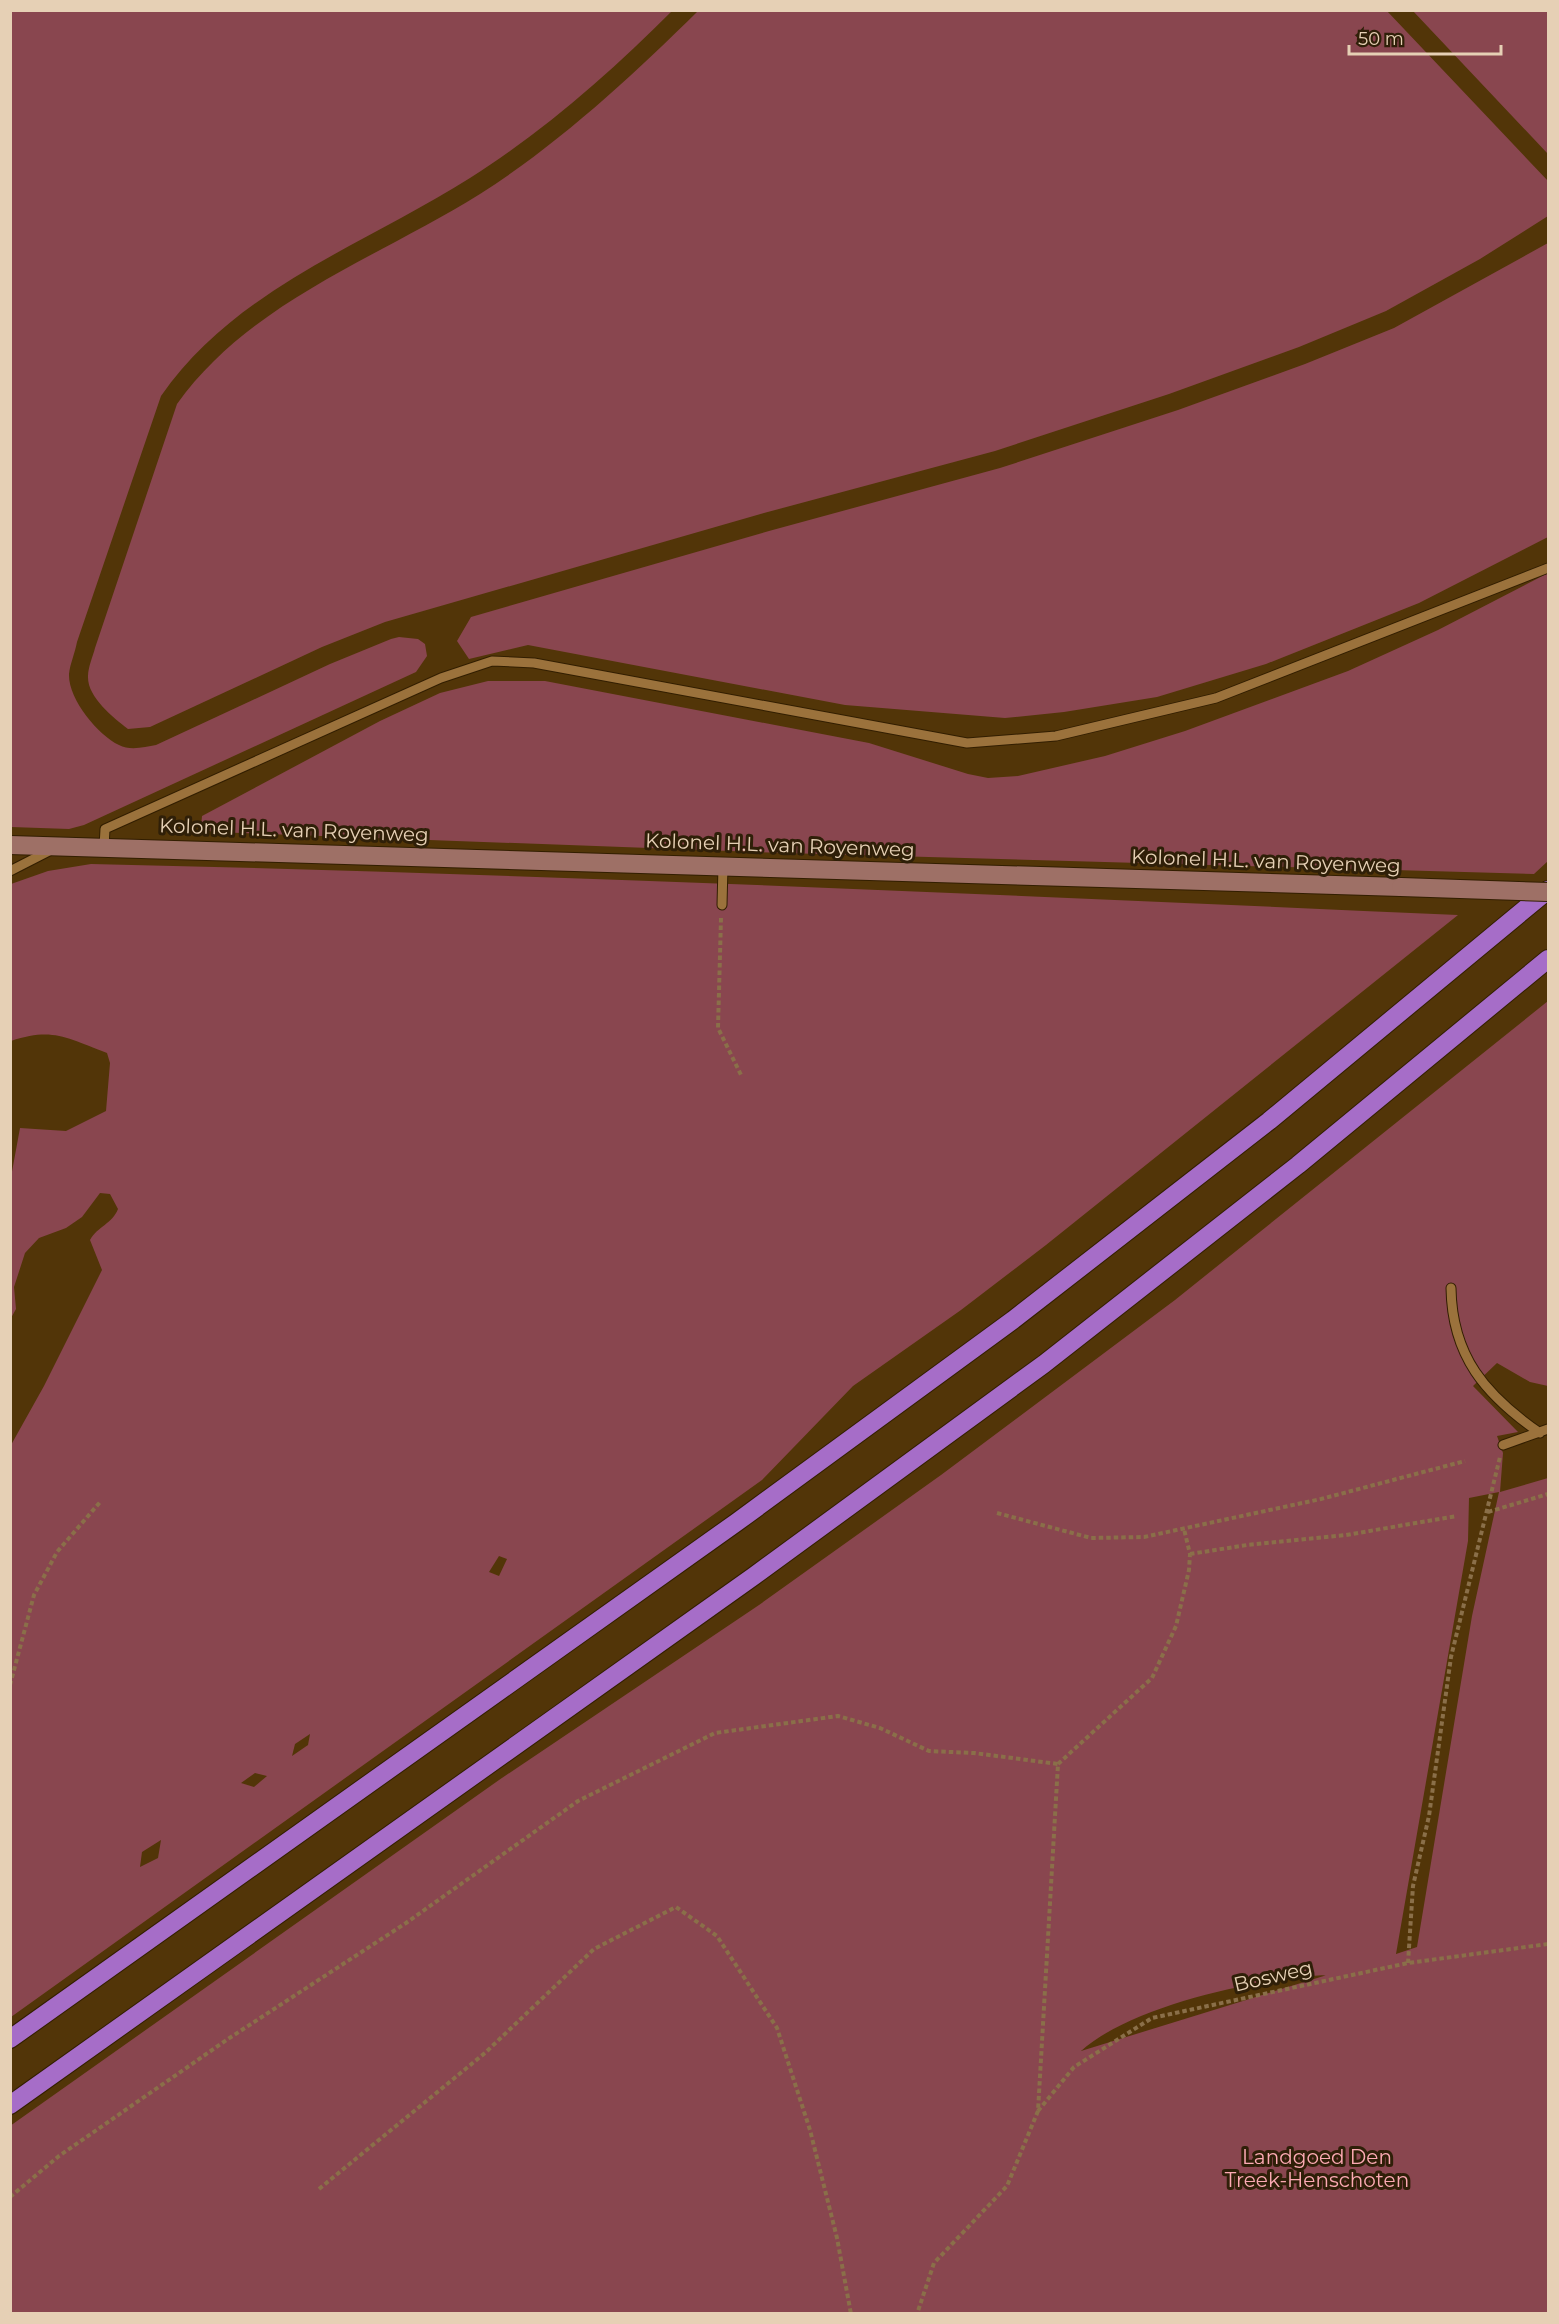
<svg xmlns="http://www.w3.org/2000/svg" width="1559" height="2324" font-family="Montserrat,sans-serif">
	<rect width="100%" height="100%" fill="#523508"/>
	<path fill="#89464f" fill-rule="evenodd" d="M11,10L672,11C611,72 543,132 470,178C364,245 235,289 161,396L77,642C75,653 70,664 69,674C68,699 98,735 119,745C130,751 145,747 156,745L330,664L391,639L399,637L418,639L425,644L427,656L416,672L84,825L69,829L11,827Z
		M698,11H1387L1548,181V216L1480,259L1386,311L1299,347L1169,394L995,451L764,513L385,622L322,647L150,727L128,729C113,717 87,697 88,676C88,667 93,656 95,648L177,404C251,301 376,259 480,194C560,143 631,77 698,11Z
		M1413,11H1548V154Z
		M1548,243V537L1419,603L1266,664L1157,697L1064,712L1005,718L845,705L528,645L469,659L457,641L471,617L769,531L1000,468L1178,410L1305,364L1394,328Z
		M1548,573V861L1534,874L785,853L212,832L201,827L202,816L380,721L440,693L488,681H545L869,743L968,774L988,778L1018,776L1105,756L1185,731L1348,671L1438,630Z
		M91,864C547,874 1002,895 1458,915L1046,1245L961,1310L853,1386L762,1480L11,2017V1445L44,1386L102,1270L90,1240C98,1226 112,1224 118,1209L110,1194L100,1193L82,1217L66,1228L39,1238L25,1253L14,1287L16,1309L11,1318V1177L20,1128L66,1131L106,1111L110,1063L107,1053C67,1038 53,1027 11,1041V884L48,871ZM499,1556L507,1559L499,1576L489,1572ZM310,1734L308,1745L292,1756L295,1744ZM255,1773L267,1776L254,1787L241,1783ZM161,1840L158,1858L140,1867L142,1852Z
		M1548,1001V1386L1530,1382L1497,1363L1473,1386L1518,1432L1497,1436L1503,1453L1500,1492L1548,1478V2313H11L10,2126L499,1780L759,1605L941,1475L1175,1300ZM1499,1492L1472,1616L1417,1947L1396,1954L1468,1541L1469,1498ZM1328,1975H1327L1081,2051C1132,2005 1259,1978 1328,1975Z"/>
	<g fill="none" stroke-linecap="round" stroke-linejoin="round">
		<defs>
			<path id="lane" d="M104,847L105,829L441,678L492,661L534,663L967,743L1056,736L1216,698L1548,568
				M10,871L51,850
				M722,905L723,866
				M1451,1288C1452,1356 1485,1395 1540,1433
				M1503,1445L1548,1429"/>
			<path id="secondary" d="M10,845L1401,887"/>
			<path id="highway" d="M10,2039L737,1522L1013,1320L1269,1121L1548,890
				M10,2105L754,1576L1044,1364L1298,1165L1548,959"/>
		</defs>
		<use href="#lane" stroke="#321e01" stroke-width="11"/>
		<use href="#secondary" stroke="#321e01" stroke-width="20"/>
		<use href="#highway" stroke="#321e01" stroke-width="20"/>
		<path stroke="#8a6f49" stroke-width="4" stroke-dasharray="4.5 3" stroke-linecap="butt" d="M721,918L718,1028L742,1077
			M1488,1512L1548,1494
			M997,1513L1091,1538L1144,1537L1321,1499L1465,1461
			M1190,1554L1247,1545L1346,1535L1457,1516
			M10,1685L34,1595L57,1552L101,1501
			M1058,1764L1152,1678L1176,1626L1189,1570L1190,1554L1184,1529
			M1408,1963L1413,1886L1429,1816L1451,1657L1500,1457
			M1038,2111L1074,2067L1152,2018L1408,1963L1548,1944
			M319,2189L485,2053L594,1949L676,1907L717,1936L777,2028L810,2130L837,2238L851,2314
			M10,2197L59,2156L228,2039L406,1923L578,1801L715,1733L838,1716L880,1728L929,1751L974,1753L1058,1764L1038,2111L1007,2186L934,2263L917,2314"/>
		<use href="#lane" stroke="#9b723c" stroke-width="9"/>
		<use href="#secondary" stroke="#9e7066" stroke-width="18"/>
		<use href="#highway" stroke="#a66dc8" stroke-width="18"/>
		<defs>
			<path id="secondary-bridge" d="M1401,887L1548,892"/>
		</defs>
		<use href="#secondary-bridge" stroke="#321e01" stroke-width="20" stroke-linecap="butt"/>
		<use href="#secondary-bridge" stroke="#9e7066" stroke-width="18"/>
	</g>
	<g text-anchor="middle" stroke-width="6" stroke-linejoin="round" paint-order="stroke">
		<g font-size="20" fill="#e6d0b5" stroke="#2f1f08">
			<text transform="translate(294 830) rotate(2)" y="7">Kolonel H.L. van Royenweg</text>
			<text transform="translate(780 845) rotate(2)" y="7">Kolonel H.L. van Royenweg</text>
			<text transform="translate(1266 861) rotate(2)" y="7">Kolonel H.L. van Royenweg</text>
			<text transform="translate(1273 1976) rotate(-13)" y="7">Bosweg</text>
		</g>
		<g font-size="20" fill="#fdaab4" stroke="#2f1f08">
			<text x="1317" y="2164">Landgoed Den<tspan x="1317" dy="23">Treek-Henschoten</tspan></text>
		</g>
	</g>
	<rect width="1559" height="2324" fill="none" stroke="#e6d0b5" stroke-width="24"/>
	<path d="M1349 45v9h152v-9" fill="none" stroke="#e6d0b5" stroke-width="3"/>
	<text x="1358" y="45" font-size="18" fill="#e6d0b5" stroke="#2f1f08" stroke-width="4.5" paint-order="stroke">50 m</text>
</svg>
